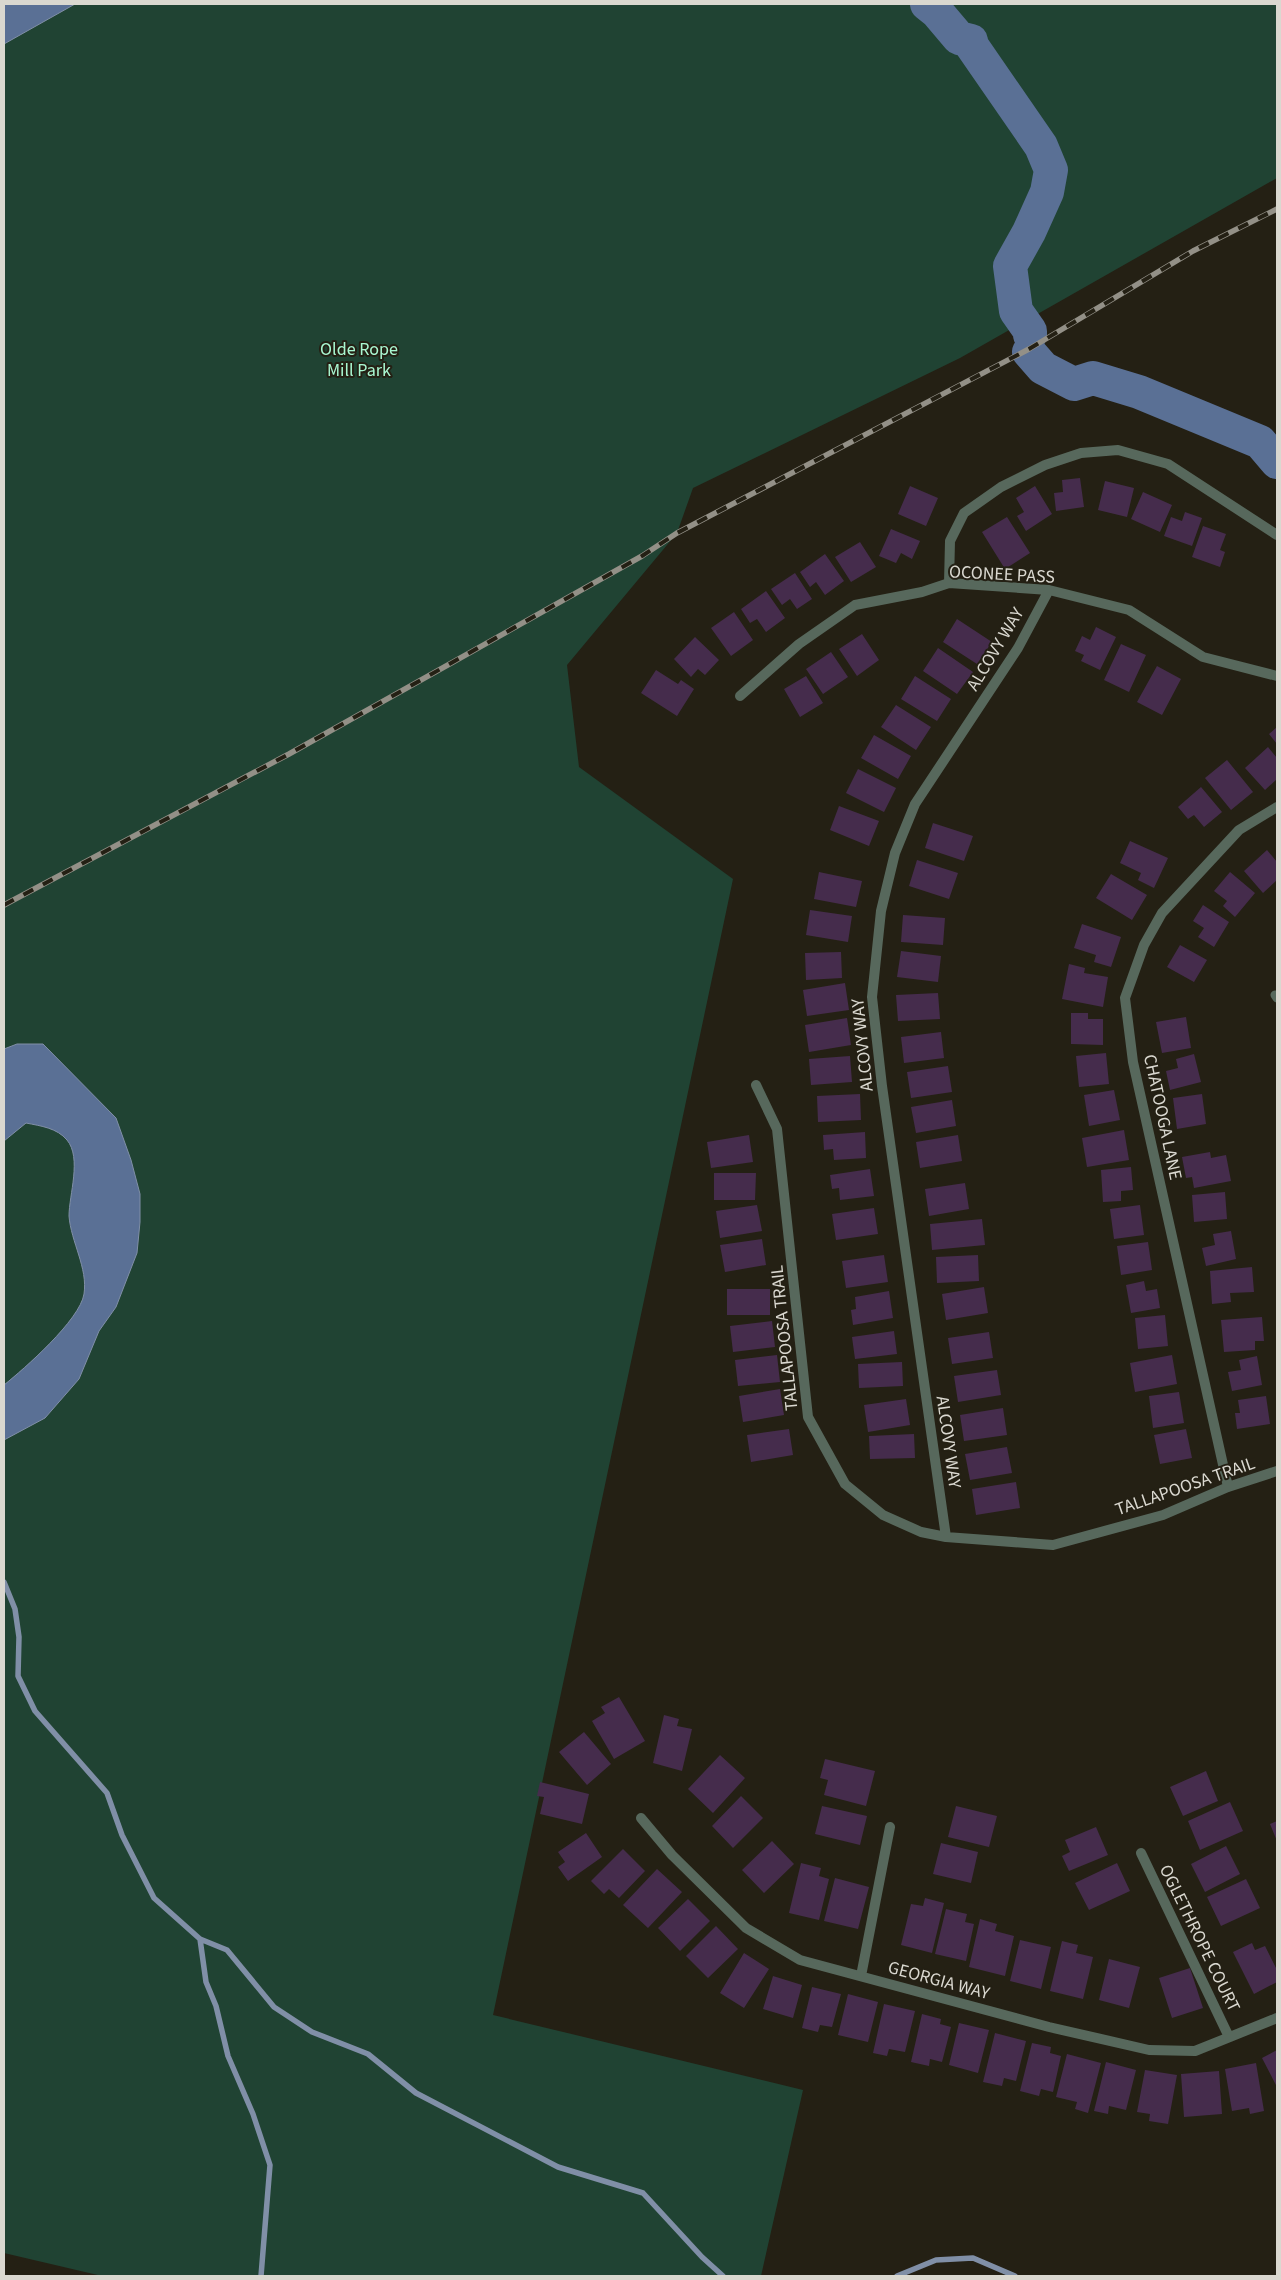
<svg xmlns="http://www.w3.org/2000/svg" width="1281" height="2280" font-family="'Source Sans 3',sans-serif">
	<rect width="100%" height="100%" fill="#242014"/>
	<path fill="#204333" d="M4,4H1277V178L960,358L693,488L677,533L567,665L579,767L733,879L493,2015L803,2090L761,2276H102L4,2253Z"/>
	<path fill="#5a7095" stroke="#808fa7" d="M4,4H75L4,44Z
		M17,1044H43L116,1118L131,1160L140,1194V1222L137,1253L116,1307L99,1331L79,1379L45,1418L4,1440V1385C24,1369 80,1320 84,1294C88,1268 71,1242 69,1216C69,1195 82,1158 67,1140C57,1128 41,1126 26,1123L4,1141V1049Z"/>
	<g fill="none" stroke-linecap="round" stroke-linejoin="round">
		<path stroke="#808fa7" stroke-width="5.5" d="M4,1582L15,1609L19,1637L18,1676L35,1711L107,1793L122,1835L154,1898L200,1939L227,1950L274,2007L312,2032L368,2054L416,2093L558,2167L643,2193L702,2257L723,2276
			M200,1939L206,1982L216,2006L228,2056L253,2114L270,2165L261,2276
			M897,2276L936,2260L973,2258L1015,2276"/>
		<path stroke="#5a7095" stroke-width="34" d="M927,4L937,12L959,38L971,41L972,46L1041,146L1051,170L1047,192L1029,232L1010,266L1016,311L1030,331V335
			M1029,352L1043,368L1074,384L1093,378L1139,392L1260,442L1277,462"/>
	</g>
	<path fill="#452c4c" d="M1080,478L1084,507L1056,511L1054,493L1063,492L1062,480Z
		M1105,481L1134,488L1127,517L1098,510Z
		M910,486L938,498L926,526L898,514Z
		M1035,486L1052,514L1026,531L1017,516L1024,512L1016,498Z
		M1143,492L1172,505L1160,532L1131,519Z
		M1185,512L1202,518L1192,546L1164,536L1171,517L1182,521Z
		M1007,517L1030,553L1005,569L982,532Z
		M1203,526L1226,534L1220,550L1225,552L1220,567L1192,557Z
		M891,529L920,541L912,559L901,553L896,563L879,556Z
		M860,542L876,567L851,582L835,557Z
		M825,554L844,581L825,595L816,582L810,587L800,572Z
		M795,573L812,599L797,609L790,599L782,605L771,589Z
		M766,591L785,618L766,632L757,619L750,623L741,609Z
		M734,612L753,640L731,656L711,628Z
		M957,619L992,642L977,664L943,642Z
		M1096,627L1116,637L1100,670L1081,661L1084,655L1075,651L1082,636L1090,640Z
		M862,634L879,660L857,676L839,649Z
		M695,637L719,660L705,675L698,669L691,677L674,659Z
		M1121,644L1146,655L1129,692L1104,680Z
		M938,648L973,672L957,694L923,671Z
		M831,652L848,677L823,694L806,669Z
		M1157,666L1181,679L1162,715L1137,702Z
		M656,670L678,684L681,680L694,689L677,716L641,693Z
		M806,676L823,703L800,717L784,689Z
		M915,676L951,699L937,721L901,699Z
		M896,705L931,727L916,750L881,727Z
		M1277,727V744L1269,734Z
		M874,735L911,756L898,779L861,758Z
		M1268,747L1277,758V779L1265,790L1245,768Z
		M1227,760L1253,792L1231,810L1205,778Z
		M858,769L896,788L884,812L846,793Z
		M1201,787L1222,812L1204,827L1194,815L1188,819L1178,807Z
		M839,806L879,821L869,846L830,830Z
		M933,823L973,836L964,861L925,848Z
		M1130,841L1168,858L1154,888L1138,880L1141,873L1120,863Z
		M1267,850L1277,862V880L1263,893L1244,871Z
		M917,860L958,873L949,899L909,886Z
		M819,872L862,881L856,907L814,899Z
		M1230,872L1255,893L1235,917L1223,906L1227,901L1214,891Z
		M1111,874L1147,895L1132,920L1096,898Z
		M1203,905L1229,922L1214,947L1198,937L1204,928L1193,921Z
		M810,910L852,916L848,942L806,935Z
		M903,915L945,918L943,945L901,942Z
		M1082,924L1121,937L1111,967L1094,962L1096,955L1074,948Z
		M1180,945L1207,960L1194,982L1167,967Z
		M901,951L941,956L938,982L897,977Z
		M841,952L842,978L806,980L805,953Z
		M1069,964L1085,968L1084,973L1108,977L1103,1007L1062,999Z
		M845,983L849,1010L807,1016L803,990Z
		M938,993L940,1019L898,1021L896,995Z
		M1071,1013H1088V1019H1103V1045L1071,1044Z
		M1186,1017L1191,1048L1162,1053L1156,1022Z
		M847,1018L851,1045L809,1052L805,1025Z
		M941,1032L944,1058L904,1063L901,1037Z
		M1106,1053L1109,1084L1079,1087L1076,1056Z
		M1194,1054L1201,1082L1170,1090L1166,1071L1178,1068L1176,1059Z
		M850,1056L852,1082L811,1085L809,1059Z
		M948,1066L952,1092L911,1098L907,1072Z
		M1114,1090L1120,1120L1089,1126L1084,1095Z
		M860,1094L861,1120L818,1122L817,1096Z
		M1202,1094L1206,1124L1177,1129L1173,1098Z
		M952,1100L956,1126L916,1133L911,1107Z
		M1124,1130L1129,1160L1087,1167L1082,1138Z
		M865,1132L866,1158L834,1160L833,1149L824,1150L823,1135Z
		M749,1135L753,1162L711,1168L707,1142Z
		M958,1135L962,1161L920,1168L916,1142Z
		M1210,1152L1211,1158L1226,1155L1231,1181L1194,1188L1192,1177L1186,1178L1182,1157Z
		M1131,1167L1133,1190L1121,1191V1201L1103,1202L1101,1170Z
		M870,1169L874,1196L840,1200L839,1188L832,1189L830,1175Z
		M714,1173H756L755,1200H714Z
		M965,1183L969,1209L929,1216L925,1189Z
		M1225,1192L1227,1219L1194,1222L1192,1195Z
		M757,1205L762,1231L720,1238L716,1211Z
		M1140,1205L1144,1235L1114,1239L1110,1209Z
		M874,1208L878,1234L836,1240L832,1214Z
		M982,1219L985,1245L932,1250L930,1224Z
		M1231,1231L1236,1259L1206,1266L1202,1248L1215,1245L1213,1234Z
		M762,1239L766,1265L725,1272L720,1245Z
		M1148,1242L1152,1270L1121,1275L1117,1246Z
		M884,1255L888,1282L846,1288L842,1261Z
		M978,1255L979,1281L937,1283L936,1257Z
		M1252,1267L1254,1292L1230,1293L1231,1302L1212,1304L1210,1271Z
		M1144,1281L1146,1291L1157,1289L1160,1308L1131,1313L1126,1285Z
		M984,1287L988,1313L946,1320L942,1294Z
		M727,1289H770V1315H727Z
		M889,1291L893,1318L853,1325L851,1310L856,1309L855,1297Z
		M1165,1315L1168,1346L1138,1349L1135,1318Z
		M1262,1317L1264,1341H1255V1350L1224,1352L1221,1320Z
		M772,1321L775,1347L733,1352L730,1326Z
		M894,1331L897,1354L855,1359L852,1337Z
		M989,1332L993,1358L952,1364L948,1338Z
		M777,1355L780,1382L738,1386L735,1360Z
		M1172,1355L1177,1384L1135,1392L1130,1363Z
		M1257,1356L1262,1385L1232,1391L1228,1372L1241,1370L1239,1360Z
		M902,1362L903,1386L859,1388L858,1364Z
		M997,1370L1001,1395L958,1402L954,1376Z
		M780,1389L784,1415L743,1422L739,1396Z
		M1179,1392L1184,1423L1153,1428L1149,1396Z
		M1266,1396L1270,1424L1237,1429L1235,1413H1240L1238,1400Z
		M906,1399L910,1425L868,1432L864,1405Z
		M1003,1408L1007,1435L964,1441L960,1415Z
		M789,1429L793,1455L751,1462L747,1435Z
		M1186,1429L1192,1458L1160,1464L1154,1435Z
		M914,1434L915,1458L870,1459L869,1436Z
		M1007,1447L1012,1473L970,1480L965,1454Z
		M1016,1482L1020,1508L976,1515L972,1489Z
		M619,1697L645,1741L614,1759L592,1721L605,1713L601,1707Z
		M664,1715L679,1719L677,1726L692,1729L682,1771L653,1763Z
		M584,1732L611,1764L587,1785L559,1752Z
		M720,1755L745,1778L713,1813L688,1789Z
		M825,1759L875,1771L866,1806L824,1795L828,1780L820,1778Z
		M1206,1771L1218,1801L1183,1816L1170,1787Z
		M540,1782L589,1794L582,1824L540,1814L544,1797L537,1796Z
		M741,1796L763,1818L733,1848L712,1826Z
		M1230,1802L1243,1831L1200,1850L1188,1821Z
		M822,1806L867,1816L860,1845L815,1834Z
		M956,1806L997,1816L989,1847L948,1837Z
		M1277,1821V1841L1270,1824Z
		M1096,1827L1108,1855L1069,1871L1062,1856L1070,1852L1065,1840Z
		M586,1833L602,1857L568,1881L558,1867L565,1862L558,1852Z
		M772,1841L794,1864L764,1893L742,1870Z
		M941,1843L978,1852L971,1883L933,1874Z
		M1226,1846L1240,1874L1205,1892L1191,1864Z
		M623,1849L645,1871L619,1898L609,1889L604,1894L591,1881Z
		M801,1863L821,1868L819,1876L829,1879L819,1920L789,1913Z
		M1117,1863L1130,1891L1089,1910L1075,1883Z
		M657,1869L682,1892L648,1928L623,1905Z
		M835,1878L869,1887L858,1929L824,1921Z
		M1246,1879L1260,1908L1221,1926L1207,1897Z
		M925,1898L944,1903L932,1953L901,1945L911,1904L923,1906Z
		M688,1899L710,1921L680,1951L658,1928Z
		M946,1909L967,1914L965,1922L974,1924L966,1961L935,1954Z
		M980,1919L997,1924L995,1931L1014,1936L1005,1976L969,1967Z
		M716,1926L738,1949L708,1978L686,1956Z
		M1020,1940L1051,1947L1041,1989L1010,1981Z
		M1062,1941L1078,1945L1076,1953L1093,1957L1083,1999L1050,1991Z
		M1252,1943L1255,1950L1265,1946L1277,1970V1982L1254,1994L1233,1952Z
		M744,1953L769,1969L744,2008L720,1993Z
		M1109,1959L1140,1967L1129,2008L1099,2000Z
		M1190,1968L1203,2008L1172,2018L1159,1978Z
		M773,1976L802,1985L793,2018L763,2009Z
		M812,1987L841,1994L832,2027L820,2025L818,2032L802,2028Z
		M848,1994L878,2002L868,2042L838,2035Z
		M884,2004L915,2011L905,2052L889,2049L887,2056L873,2053Z
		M922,2014L941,2019L940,2024L951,2027L942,2062L930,2059L929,2066L911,2062Z
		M959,2023L989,2030L978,2073L949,2065Z
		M995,2033L1026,2041L1016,2081L1004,2078L1002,2086L983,2082Z
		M1032,2043L1051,2047L1050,2053L1061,2056L1053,2092L1041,2089L1039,2096L1020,2091Z
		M1277,2050V2087L1262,2058Z
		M1067,2054L1101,2063L1088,2113L1075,2109L1077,2102L1056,2097Z
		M1106,2062L1136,2070L1126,2110L1109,2106L1108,2114L1094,2111Z
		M1256,2063L1264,2111L1250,2114L1249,2108L1232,2111L1225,2069Z
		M1145,2070L1177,2075L1168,2124L1149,2121L1150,2114L1137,2112Z
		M1219,2071L1222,2114L1184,2117L1181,2074Z"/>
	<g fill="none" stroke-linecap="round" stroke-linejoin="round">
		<path stroke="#57685c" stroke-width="9" d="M1275,995L1277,998"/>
		<path stroke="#57685c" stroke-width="10" d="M949,583L950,541L964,513L1001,487L1045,465L1081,453L1118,450L1168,464L1277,535
			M740,696L799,644L855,605L922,592L949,583L1049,590L1129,610L1203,657L1277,676
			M756,1085L777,1129L808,1417L845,1484L883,1515L921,1532L946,1537L1053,1545L1163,1515L1228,1487L1277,1471
			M1228,1487L1133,1062L1125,998L1144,945L1162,913L1239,830L1277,807
			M946,1537L882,1086L872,997L881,911L895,853L915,804L1018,648L1049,590
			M641,1818L672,1855L746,1928L800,1960L1049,2027L1149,2050L1195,2051L1277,2018
			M1141,1853L1229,2037
			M861,1976L890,1827"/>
		<defs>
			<path id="rail" d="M4,905L289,754L642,556L677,533L1029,349L1193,251L1277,209"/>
		</defs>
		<use href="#rail" stroke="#939087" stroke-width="5.5"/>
		<use href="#rail" stroke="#242014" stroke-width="4" stroke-dasharray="11" stroke-linecap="butt"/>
	</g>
	<g text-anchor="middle" stroke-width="4" stroke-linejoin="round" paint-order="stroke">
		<g font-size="18" fill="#a9f7d1" stroke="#242014">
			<text x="359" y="355">Olde Rope<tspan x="359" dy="21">Mill Park</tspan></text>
		</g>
		<g font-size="18" fill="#dad8d0" stroke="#242014">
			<text transform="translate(1002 574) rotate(3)" y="6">OCONEE PASS</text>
			<text transform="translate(995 649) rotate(-59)" y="6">ALCOVY WAY</text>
			<text transform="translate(862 1045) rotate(-96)" y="6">ALCOVY WAY</text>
			<text transform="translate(1163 1117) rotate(78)" y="6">CHATOOGA LANE</text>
			<text transform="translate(784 1338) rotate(-96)" y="6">TALLAPOOSA TRAIL</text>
			<text transform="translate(949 1442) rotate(82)" y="6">ALCOVY WAY</text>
			<text transform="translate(1185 1486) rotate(-19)" y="6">TALLAPOOSA TRAIL</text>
			<text transform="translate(1200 1938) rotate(64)" y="6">OGLETHROPE COURT</text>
			<text transform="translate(939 1980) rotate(15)" y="6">GEORGIA WAY</text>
		</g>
	</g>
	<rect width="1281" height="2280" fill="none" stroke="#dad8d0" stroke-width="10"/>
</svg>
